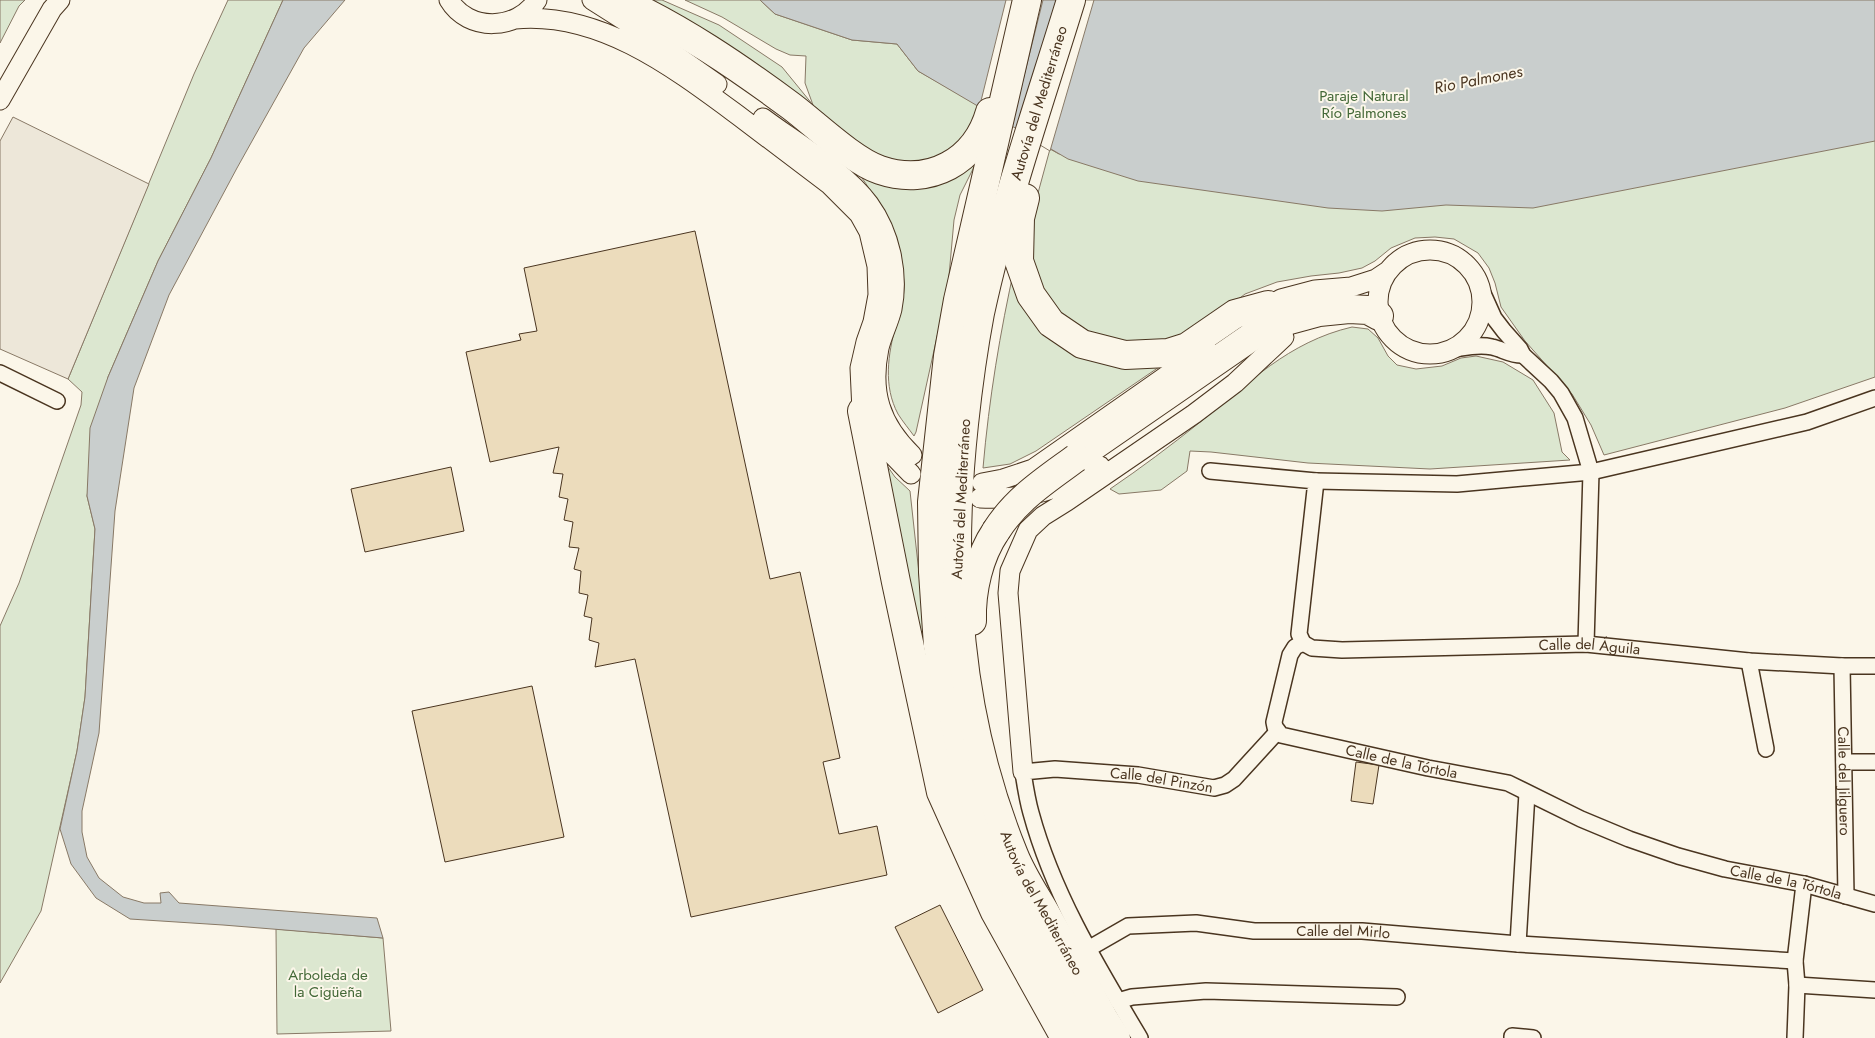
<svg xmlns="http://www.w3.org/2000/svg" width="1875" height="1038" font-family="Jost,sans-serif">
	<rect width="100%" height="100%" fill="#fbf6e9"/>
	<path fill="#dce7d0" stroke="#887966" d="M0,0H25L19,6L0,43Z
		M228,0H283L211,158L158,261L108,377L87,496L95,529L85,697L77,751L41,911L0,983V626L19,583L81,405L82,392L68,379L194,74Z
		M646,0H662L719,25L782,67L813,105L805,83L806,56L790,55L776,49L722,17L685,0H760L775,14L852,40L897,44L918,71L980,106L969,139L937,163L889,164L865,150L814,106L742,55Z
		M1875,0V377L1785,408L1604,455L1591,425L1572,394L1525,341L1501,307L1495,283L1489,268L1478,253L1454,239L1435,237L1415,238L1391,248L1375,261L1362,268L1339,273L1311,276L1277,282L1245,294L1201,328L1169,343L1138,346L1083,334L1047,304L1029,253L1035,204L1050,149L1059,154Z
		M976,163L960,195L954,220L948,287L916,432L914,436C909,429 903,422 898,414C883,386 888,354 896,325C899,312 905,297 904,283C902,248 882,206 862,178L893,186L969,167Z
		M1015,265L1069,349L1092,361L1127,367L1162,365L1036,451L1010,464L983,468C989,399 1000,332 1015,265Z
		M1352,327L1368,329L1378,338L1388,356L1397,365L1416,369L1442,366L1461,358L1476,356L1503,362L1533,380L1554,413L1562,452L1570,460L1430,469L1308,463L1211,452L1190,451L1187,471L1161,490L1119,494L1110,489C1141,468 1170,446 1199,423C1249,383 1288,342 1352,327Z
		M883,460L895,477L910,491L930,674Z
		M276,929L383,938L391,1031L277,1034Z"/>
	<path fill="#ede7d9" stroke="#887966" d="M13,117L149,184L68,379L0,349V141Z"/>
	<path fill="#c9cecd" stroke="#887966" d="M283,0H345L304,48L237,168L169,295L134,388L115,511L99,733L82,811V832L87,857L99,878L123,897L144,903H161L160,893L169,892L179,903L377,918L383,938L223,925L130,919L96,898L71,864L60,829L77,751L85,697L95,529L87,496L90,428L108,377L158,261L211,158Z
		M760,0H1875V141L1533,208L1446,205L1382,211L1328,208L1138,181L1068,159L918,71L897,44L852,40L775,14Z"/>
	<path fill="#fbf6e9" stroke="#887966" d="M1006,0H1043L1011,128L979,109Z
		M1057,0H1094L1050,151L1017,131Z"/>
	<path fill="#ecdcbc" stroke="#4a3520" d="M695,231L770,579L800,572L840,758L823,762L839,834L877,826L887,875L691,917L635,659L595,667L599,643L589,640L592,618L584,616L588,595L579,593L581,571L574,569L579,548L569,547L573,522L564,520L568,499L559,497L563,474L553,473L559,447L490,462L466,352L521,340L519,334L537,331L524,268Z
		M451,467L464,531L365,552L351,489Z
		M532,686L564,837L445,862L412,711Z
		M1356,762L1379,765L1373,804L1351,801Z
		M940,905L983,990L938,1013L895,927Z"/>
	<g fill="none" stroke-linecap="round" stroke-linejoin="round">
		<defs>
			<g id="minor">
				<path d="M1481,289L1494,318L1504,331L1520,349L1523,355L1551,381L1561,393L1575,418L1591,472L1586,644"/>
				<path d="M1455,349C1467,347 1479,344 1492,347C1502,349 1512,356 1523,355"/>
				<path d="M0,373L57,401"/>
				<path id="s1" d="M1210,471L1316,481L1299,634L1303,643L1295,647L1290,655L1274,722L1275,727L1281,735L1428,768L1508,783L1581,819L1629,839L1678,856L1725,869L1804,884L1875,904"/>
				<path d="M1316,481L1457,484L1591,472L1807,422L1875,398"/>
				<path id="s2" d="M1303,643L1312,648L1342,650L1586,644L1749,661L1842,666H1875"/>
				<path d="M1749,661L1766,749"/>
				<path id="s3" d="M1842,666L1846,896"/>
				<path d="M1844,762H1875"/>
				<path d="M1518,944L1527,793"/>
				<path id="s4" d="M1088,949L1128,926L1196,923L1254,931H1362L1518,944L1795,961"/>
				<path d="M1797,985L1875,990"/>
				<path d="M1118,1001L1132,997L1206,991L1397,997"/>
				<path id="s5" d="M1140,1038C1097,966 1053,894 1031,813C1027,799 1025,785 1023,772L1055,769L1138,775L1214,788L1225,785L1234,779L1277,732"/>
				<path d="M1512,1038V1036L1533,1038"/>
				<path d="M1795,1038L1797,985L1795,961L1804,884"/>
			</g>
			<path id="tertiary" d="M449,0C468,32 517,31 537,0
				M592,0L644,33L717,84
				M515,19C600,11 674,68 739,116C769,139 800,162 830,185L859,214L869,232L877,266L878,295L873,322L866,342L860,368L862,411L878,440L911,474
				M0,100L52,9L60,0
				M763,118C795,142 846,172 869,204C890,233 899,273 892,309C889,322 882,335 879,348C870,392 880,424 912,455
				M1378 302a52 52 0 1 1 104 0a52 52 0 1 1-104 0Z
				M1258,312L1281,299L1315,290L1351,287L1376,279L1388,271
				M982,483L1003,479L1033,469L1206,348
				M980,498C1029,500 1058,490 1100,466
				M1023,772L1008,593L1010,571L1028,530L1043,516L1067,501L1194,414L1235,383L1284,337"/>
			<g id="motorway">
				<path d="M620,0C681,28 737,66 791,106C815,124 853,161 880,170C930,187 976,161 990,112"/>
				<path d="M1027,0L958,300L948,356L932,502L933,572L938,646L950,719L967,785L988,848L1015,909L1086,1038"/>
				<path id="s6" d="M1071,0C1039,104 1003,207 980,313C973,350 968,387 964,424C948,572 957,716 1014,855C1022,875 1034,893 1045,912C1064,947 1084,983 1104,1019L1116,1038"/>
				<path d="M1025,198L1020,218L1019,261L1031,295L1051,323L1082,344L1125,355L1168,353L1187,347L1235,314L1268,305"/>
				<path d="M862,411L896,582L941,792L995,912L1065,1038"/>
				<path d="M1076,458L1257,333L1275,324L1319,312L1349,309L1368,310L1379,316"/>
				<path d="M972,621C971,591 979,556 996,531"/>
			</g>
		</defs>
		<use href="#minor" stroke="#4a3520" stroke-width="18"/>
		<use href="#tertiary" stroke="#4a3520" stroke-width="21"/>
		<use href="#motorway" stroke="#4a3520" stroke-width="30"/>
		<use href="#minor" stroke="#fbf6e9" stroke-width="15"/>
		<use href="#tertiary" stroke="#fbf6e9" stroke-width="19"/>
		<use href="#motorway" stroke="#fbf6e9" stroke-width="28"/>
		<defs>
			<path id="motorway-bridge" d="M996,531C1016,499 1046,480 1076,458"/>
		</defs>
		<use href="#motorway-bridge" stroke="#4a3520" stroke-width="30" stroke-linecap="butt"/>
		<use href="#motorway-bridge" stroke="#fbf6e9" stroke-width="28"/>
	</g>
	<g text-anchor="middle" stroke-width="4" stroke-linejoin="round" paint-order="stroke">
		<g font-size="15" fill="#436837" stroke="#fbf6e9">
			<text x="1364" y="101">Paraje Natural<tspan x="1364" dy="17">Río Palmones</tspan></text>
			<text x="328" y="980">Arboleda de<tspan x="328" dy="17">la Cigüeña</tspan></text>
		</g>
		<g font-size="15" fill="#4a3520" stroke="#fbf6e9">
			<text transform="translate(1039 103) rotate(-73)" y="5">Autovía del Mediterráneo</text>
			<text transform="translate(961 499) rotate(-87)" y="5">Autovía del Mediterráneo</text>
			<text dy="5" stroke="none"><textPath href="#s2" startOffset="288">Calle del Águila</textPath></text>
			<text dy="5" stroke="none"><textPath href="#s1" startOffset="496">Calle de la Tórtola</textPath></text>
			<text dy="5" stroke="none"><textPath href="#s5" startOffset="432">Calle del Pinzón</textPath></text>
			<text dy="5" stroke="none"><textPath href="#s3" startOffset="115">Calle del Jilguero</textPath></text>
			<text dy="5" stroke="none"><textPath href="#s1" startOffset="901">Calle de la Tórtola</textPath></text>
			<text dy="5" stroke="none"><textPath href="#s6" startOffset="932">Autovía del Mediterráneo</textPath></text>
			<text dy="5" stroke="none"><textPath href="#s4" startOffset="262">Calle del Mirlo</textPath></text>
		</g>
		<g font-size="16" font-style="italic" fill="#4a3520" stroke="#fbf6e9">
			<text transform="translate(1478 79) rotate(-11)" y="6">Rio Palmones</text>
		</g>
	</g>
</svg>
